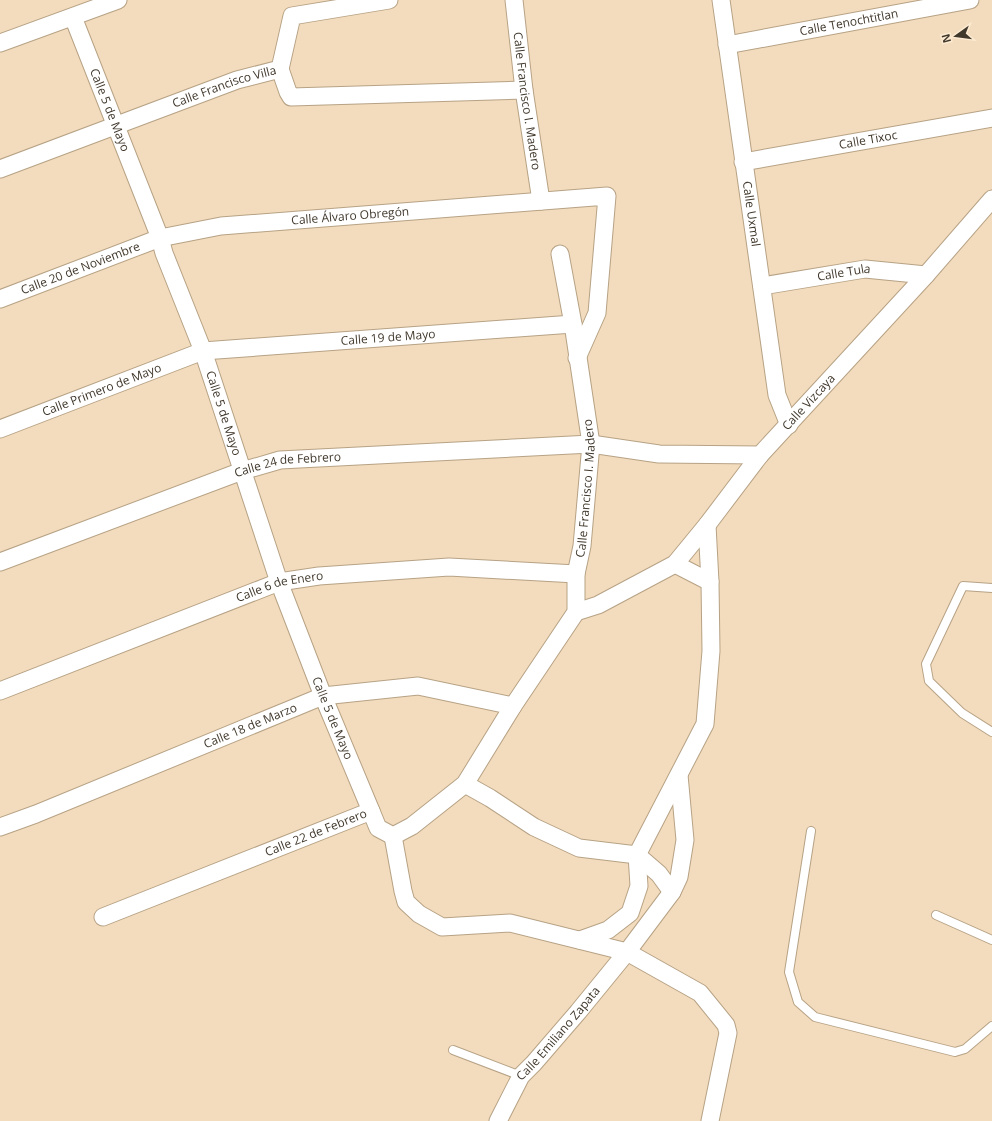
<svg xmlns="http://www.w3.org/2000/svg" width="992" height="1121" font-family="'Open Sans',sans-serif">
	<rect width="100%" height="100%" fill="#f2dcbd"/>
	<g fill="none" stroke-linecap="round" stroke-linejoin="round">
		<defs>
			<path id="service" d="M992,588L963,586L926,664L929,681L962,713L992,732
				M811,831L789,972L798,1002L815,1017L955,1052L965,1049L992,1026
				M936,915L992,940
				M453,1050L521,1076"/>
			<g id="minor">
				<path id="s1" d="M514,0L524,90L541,201"/>
				<path id="s2" d="M721,0L777,395L789,425"/>
				<path id="s3" d="M73,17L160,238L164,253L203,351L279,582L323,696L371,811"/>
				<path d="M0,43L118,0"/>
				<path id="s4" d="M727,45L970,0"/>
				<path d="M280,69L288,92L291,97L524,90"/>
				<path id="s5" d="M743,162L992,118"/>
				<path id="s6" d="M0,169L237,80L280,69L292,16L389,0"/>
				<path id="s7" d="M762,286L865,269L926,275"/>
				<path id="s8" d="M0,299L160,238L221,226L607,196L597,313L577,358"/>
				<path id="s9" d="M0,429L203,351L573,324"/>
				<path d="M707,525L710,582"/>
				<path id="s10" d="M0,562L242,471L280,460L591,444L659,454L760,455L926,275L992,199"/>
				<path d="M576,612L598,605L675,564L707,525L760,455"/>
				<path id="s11" d="M0,691L279,582L319,576L449,567L576,574"/>
				<path d="M465,784L490,798L534,827L579,848L637,855"/>
				<path id="s12" d="M0,827L36,814L323,696L418,686L513,706"/>
				<path d="M393,836L403,891L406,902L419,914L442,927L510,923L627,952L700,993L726,1025L728,1033L710,1121"/>
				<path d="M637,855L659,874L672,892"/>
				<path id="s13" d="M103,917L371,811L378,828L393,836L412,826L465,784L513,706L576,612V574L582,546L591,444L573,324L560,254"/>
				<path d="M580,940L608,930L630,913L639,886L637,855L705,724L711,651L710,582L675,564"/>
				<path id="s14" d="M498,1121L521,1076L534,1063L578,1012L627,952L672,892L679,877L685,840L679,775"/>
			</g>
		</defs>
		<use href="#service" stroke="#b7a285" stroke-width="10"/>
		<use href="#minor" stroke="#b7a285" stroke-width="19"/>
		<use href="#service" stroke="#fff" stroke-width="8"/>
		<use href="#minor" stroke="#fff" stroke-width="17"/>
	</g>
	<g text-anchor="middle" stroke-width="4" stroke-linejoin="round" paint-order="stroke">
		<g font-size="12" fill="#41382c" stroke="#fcead1">
			<text dy="4" stroke="none"><textPath href="#s4" startOffset="124">Calle Tenochtitlan</textPath></text>
			<text dy="4" stroke="none"><textPath href="#s6" startOffset="239">Calle Francisco Villa</textPath></text>
			<text dy="4" stroke="none"><textPath href="#s1" startOffset="102">Calle Francisco I. Madero</textPath></text>
			<text dy="4" stroke="none"><textPath href="#s3" startOffset="100">Calle 5 de Mayo</textPath></text>
			<text dy="4" stroke="none"><textPath href="#s5" startOffset="127">Calle Tixoc</textPath></text>
			<text dy="4" stroke="none"><textPath href="#s2" startOffset="216">Calle Uxmal</textPath></text>
			<text dy="4" stroke="none"><textPath href="#s8" startOffset="363">Calle Álvaro Obregón</textPath></text>
			<text dy="4" stroke="none"><textPath href="#s8" startOffset="86">Calle 20 de Noviembre</textPath></text>
			<text dy="4" stroke="none"><textPath href="#s7" startOffset="83">Calle Tula</textPath></text>
			<text dy="4" stroke="none"><textPath href="#s9" startOffset="403">Calle 19 de Mayo</textPath></text>
			<text dy="4" stroke="none"><textPath href="#s9" startOffset="109">Calle Primero de Mayo</textPath></text>
			<text dy="4" stroke="none"><textPath href="#s10" startOffset="851">Calle Vizcaya</textPath></text>
			<text dy="4" stroke="none"><textPath href="#s3" startOffset="424">Calle 5 de Mayo</textPath></text>
			<text dy="4" stroke="none"><textPath href="#s10" startOffset="305">Calle 24 de Febrero</textPath></text>
			<text dy="4" stroke="none"><textPath href="#s13" startOffset="742">Calle Francisco I. Madero</textPath></text>
			<text dy="4" stroke="none"><textPath href="#s11" startOffset="299">Calle 6 de Enero</textPath></text>
			<text dy="4" stroke="none"><textPath href="#s3" startOffset="748">Calle 5 de Mayo</textPath></text>
			<text dy="4" stroke="none"><textPath href="#s12" startOffset="270">Calle 18 de Marzo</textPath></text>
			<text dy="4" stroke="none"><textPath href="#s13" startOffset="229">Calle 22 de Febrero</textPath></text>
			<text dy="4" stroke="none"><textPath href="#s14" startOffset="107">Calle Emiliano Zapata</textPath></text>
		</g>
	</g>
	<g transform="translate(956 36) rotate(256)" stroke="#fcead1" stroke-width="3" paint-order="stroke">
	<path d="M0-3L7 15L0 10L-7 15Z" fill="#41382c"/>
	<text y="-6" font-size="11" font-weight="bold" text-anchor="middle" fill="#41382c">N</text>
	</g>
</svg>
